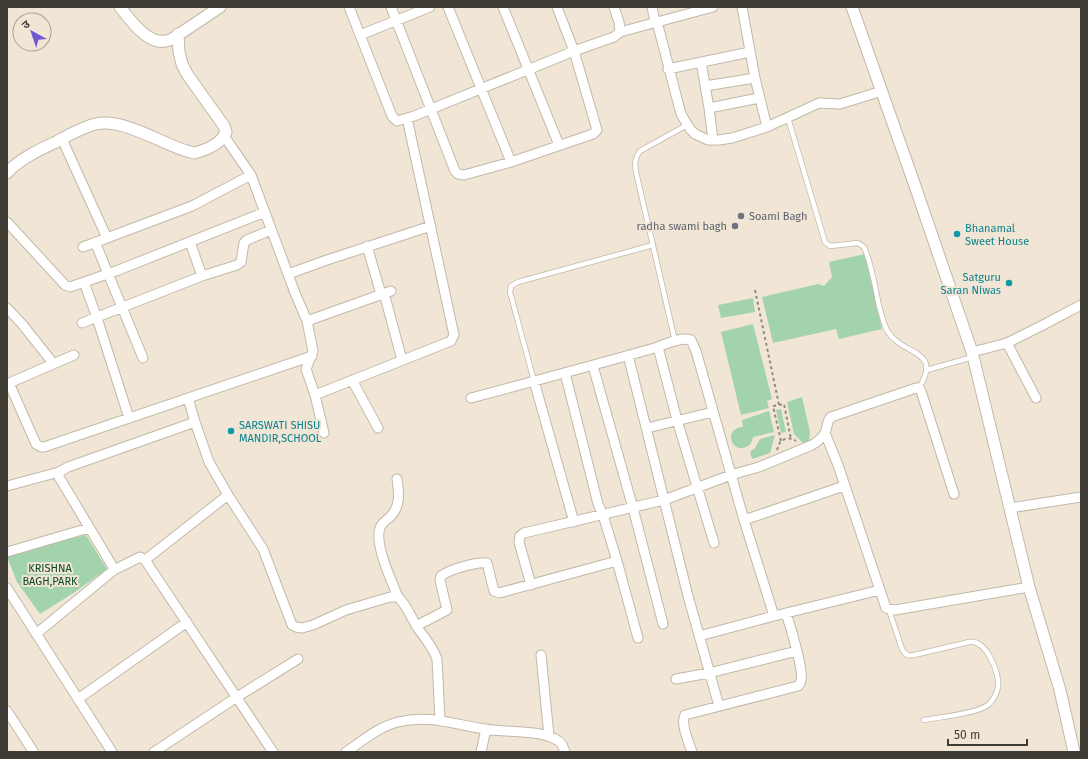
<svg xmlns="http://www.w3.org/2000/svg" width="1088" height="759" font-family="'Fira Sans','Noto Sans Devanagari',sans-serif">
	<rect width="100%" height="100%" fill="#f1e6d6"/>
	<path fill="#a2d3ad" d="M865,254L882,329L839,339L836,329L773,343L762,297L818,284L824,286L832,277L829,262Z
		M753,298L755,312L721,318L718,305Z
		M753,324L772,399L767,401L769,408L741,415L721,332Z
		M802,397L810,432L809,443L804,444L794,434L787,402Z
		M781,409L786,432L781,433L776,410Z
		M769,411L774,432L753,437C752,441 751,445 746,447C731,454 723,428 743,427L742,420Z
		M775,435L770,453L752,459L750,452L755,448L760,439Z
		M86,535L107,569L75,592L40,614L17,582L7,557L45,545Z"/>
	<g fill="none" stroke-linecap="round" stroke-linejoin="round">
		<defs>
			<path id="service" d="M788,118L825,242L830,246L858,243L864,247C872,265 875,287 879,306C882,315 883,324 888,332C903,356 943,349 919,388
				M675,341L636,172C635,164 634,159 640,151L687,125
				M927,370L973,357
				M534,381L510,292L511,286L518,282L653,245
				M889,610L902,649C905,655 908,656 914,655L969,642C986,639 1000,673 998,687C997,693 993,701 988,705C976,714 939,717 924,720"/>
			<path id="minor" d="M349,7L392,116L397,121L414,116L574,51L614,37L620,32L619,22L614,7
				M391,7L455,171L458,174L464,175L511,162
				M448,7L511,162L593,134L597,130L574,51L557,7
				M503,7L559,145
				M652,7L655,22
				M742,7L755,78L767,127
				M657,22L681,114L690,129L695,134L708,140H719L732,138L767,127L819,103L840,104L882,91
				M620,32L713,7
				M360,35L430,7
				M701,62L709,108L713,140
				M668,69L750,52
				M705,86L755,78
				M709,108L759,98
				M224,136L251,175L295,293L307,321L313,351L306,369L315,395L324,433
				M62,139L107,238
				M7,222L65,285L70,287L116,271L265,212
				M95,242L143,358
				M190,242L202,276
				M367,246L381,294
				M83,247L192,206L251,175
				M288,274L327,260L431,226
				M84,282L97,318L129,418
				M384,293L402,360
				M7,308L22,324L53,363
				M307,321L391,291
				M82,323L202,276L237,265L241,262L244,243L247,240L271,230
				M1007,343L1036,398
				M658,347L677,420L714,543
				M972,352L1007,343L1043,325L1081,305
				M628,355L688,596L719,706
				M593,366L633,508L663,624
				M565,373L598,504L603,515L617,561L638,638
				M352,380L378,428
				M534,381L574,522
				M9,383L36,444L41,447H44L312,356
				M7,384L74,355
				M315,395L451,341L454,335L407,118
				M188,398L195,422L209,462L228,495L263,549L292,625L296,627L302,628L313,625L346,610L390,597H398C406,604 411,617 417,627C424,637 433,647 437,659L440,720
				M471,398C531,382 591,366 651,349C662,346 681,336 691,340L696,351L744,520L774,616
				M195,422L68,467L59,472V477L113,567L115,569L118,568L140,557L145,560L273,752
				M647,428L713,412
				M825,433L838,465L886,608L895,610L1029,587
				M397,479C399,493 401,506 390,517C386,520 381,524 380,528C374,544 392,582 398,597
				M7,486L59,472
				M1010,508L1081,497
				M744,520L844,486
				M7,552L89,528
				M145,560L228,495
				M531,585L519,542L520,536L524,533L664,500L731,475L759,467L812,445C817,442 822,438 825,433C828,427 826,422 831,417L916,388H919L921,391L954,494
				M7,588L112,752
				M416,626L447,610L440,580L441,576C448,570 478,561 487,563L494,591L499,593L617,561
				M36,634L115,569
				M699,636L774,616L880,590
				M541,655L549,736
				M676,679L709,673L797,651
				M78,699L187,622
				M7,711L33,751
				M154,752L237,697L298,659
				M346,752C362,741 378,727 398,722C430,714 455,725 485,729C507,733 538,729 557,740C562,742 563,747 565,752
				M481,752L486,729
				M692,752C689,743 680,723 685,715L798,686C800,684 801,683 801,680C804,671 790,625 786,613"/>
			<path id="tertiary" d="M120,7C131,21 151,50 172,39L220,7
				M852,7L914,183L972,352L1029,587L1060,690L1074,752
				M7,173C19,159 39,150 56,142C67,136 79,129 92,125C123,115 164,147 194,153C206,150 221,144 226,132L224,126L187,74L182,64L179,52L178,34"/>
		</defs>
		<use href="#service" stroke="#c2b8a9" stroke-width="6"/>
		<use href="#minor" stroke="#c2b8a9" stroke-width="11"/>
		<use href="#tertiary" stroke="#c2b8a9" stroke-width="13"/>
		<path stroke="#90897f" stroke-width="2" stroke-dasharray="3 3" stroke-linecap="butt" d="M755,290L779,405
			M781,441L773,406L784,404L791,439
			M777,450L780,442C785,438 790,437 796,441"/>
		<use href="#service" stroke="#fff" stroke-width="4.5"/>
		<use href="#minor" stroke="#fff" stroke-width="9"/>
		<use href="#tertiary" stroke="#fff" stroke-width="11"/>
	</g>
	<g fill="#6b7280" stroke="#f1e6d6" stroke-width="1.5">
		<circle cx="741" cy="216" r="4"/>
		<circle cx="735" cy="226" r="4"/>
	</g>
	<g fill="#0f9aa8" stroke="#f1e6d6" stroke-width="1.5">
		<circle cx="957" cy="234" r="4"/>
		<circle cx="1009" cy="283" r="4"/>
		<circle cx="231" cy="431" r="4"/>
	</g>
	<g text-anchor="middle" stroke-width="4" stroke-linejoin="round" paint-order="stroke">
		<g font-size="11" fill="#5b616d" stroke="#f1e6d6" text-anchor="start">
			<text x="749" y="220">Soami Bagh</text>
			<text x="727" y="230" text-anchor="end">radha swami bagh</text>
		</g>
		<g font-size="11" fill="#0d838f" stroke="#f1e6d6" text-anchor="start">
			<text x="965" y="232">Bhanamal<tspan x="965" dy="13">Sweet House</tspan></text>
			<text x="1001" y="281" text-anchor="end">Satguru<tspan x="1001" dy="13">Saran Niwas</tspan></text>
			<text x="239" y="429">SARSWATI SHISU<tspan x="239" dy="13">MANDIR,SCHOOL</tspan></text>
		</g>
		<g font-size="11" fill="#0a4923" stroke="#f1e6d6">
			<text x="50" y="572">KRISHNA<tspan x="50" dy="13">BAGH,PARK</tspan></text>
		</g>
	</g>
	<rect width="1088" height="759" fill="none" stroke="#3f3b35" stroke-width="16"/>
	<g transform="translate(32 32) rotate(320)"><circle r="19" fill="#f1e6d6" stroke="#aaa296"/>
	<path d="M0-3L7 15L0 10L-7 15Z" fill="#6f5ad4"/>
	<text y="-6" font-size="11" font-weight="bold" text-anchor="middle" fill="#3f3b35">उ</text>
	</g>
	<path d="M948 739v6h79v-6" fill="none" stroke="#3f3b35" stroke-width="2"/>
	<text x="954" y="739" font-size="12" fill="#3f3b35" stroke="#f1e6d6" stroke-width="3" paint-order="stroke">50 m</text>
</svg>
